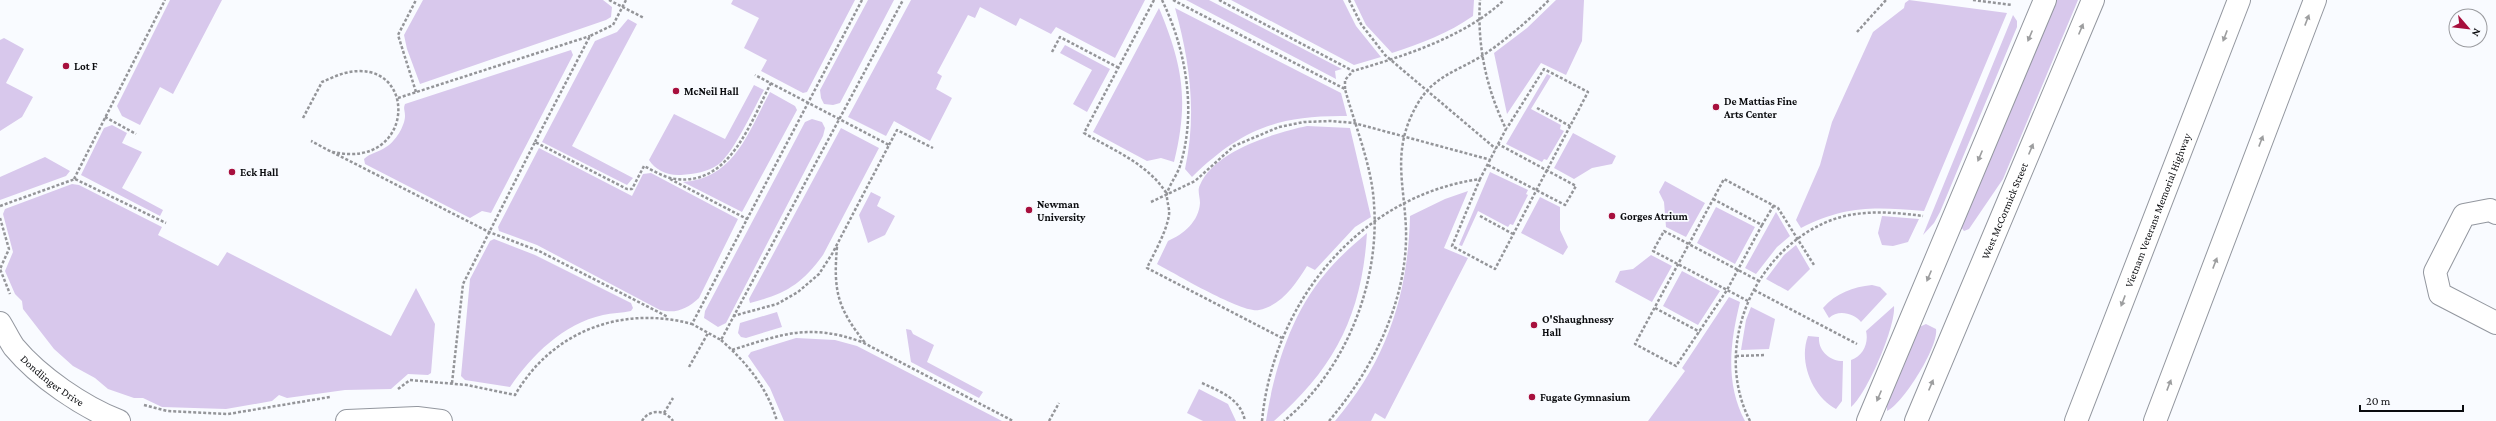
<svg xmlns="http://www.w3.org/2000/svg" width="2496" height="421" font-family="'Crimson Pro',serif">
	<rect width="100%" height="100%" fill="#f9fbff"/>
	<path fill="#d8c8ec" d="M170,0H222L173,94L160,87L140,125L122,116L117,106Z
		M423,0H603L612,7L611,17L606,20L420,84L407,49L404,35Z
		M733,0H855L807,92L803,93L761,71L767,60L744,48L759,18L731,4Z
		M868,0H894L840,103L833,105L824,104L821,98L820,90Z
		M911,0H1145L1115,58L1056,27L1051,34L1020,18L1016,26L980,7L975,18L968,15L937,73L942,76L936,89L952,98L930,141L894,121L886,136L848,117Z
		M1186,0H1209L1342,69L1335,71L1336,79Z
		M1231,0H1343L1356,26L1381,57L1354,65Z
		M1354,0H1474L1473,16C1449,33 1420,44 1392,53L1366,25Z
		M1556,0H1584L1582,41L1566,75L1541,63L1507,114L1494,53L1527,28Z
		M1909,0L2007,13L1924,211C1875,207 1846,205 1801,228L1796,220L1820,165L1832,122L1873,32L1904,8L1905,3Z
		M2055,0H2078L2003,179L1969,229L1964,231L1961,227Z
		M1159,8C1183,66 1189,101 1174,162L1161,158L1147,161L1093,132Z
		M1175,8L1341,93L1347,116C1279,115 1241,129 1192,177L1185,169C1197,113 1190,62 1175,8Z
		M2013,15L2017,21V27L1940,212L1934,223L1923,235Z
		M628,19L637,24L572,146L633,178L627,185L542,142L595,41L617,32Z
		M4,38L24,49L6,83L33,97L22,117L0,131V40Z
		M1065,45L1110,69L1087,112L1073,104L1092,70L1060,53Z
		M571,50L573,55L491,213L482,211L470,218L365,164L364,159C370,153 379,152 386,147C395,142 405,126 405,116C405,110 403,109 405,104Z
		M1547,74L1551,76L1531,109L1561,125L1560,129L1564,131L1547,160L1544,159L1542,162L1506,144Z
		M754,85L764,90C754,108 734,152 719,164C708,172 694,174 681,175C668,176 655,170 649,160L674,114L725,139Z
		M770,92L795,106L797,110L742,212L683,182C735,178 748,132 770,92Z
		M812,119L822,122L825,128L823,136L726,323L718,327L704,318L705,311L805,122Z
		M112,125L127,133L122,143L142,152L122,188L163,210L160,216L81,175L104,128Z
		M1307,126L1350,128L1371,217L1355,227L1315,270L1307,266C1295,285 1282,305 1259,310C1243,314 1174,273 1157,264L1168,241C1184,234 1199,221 1200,203C1200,197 1197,190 1200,185C1214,151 1274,133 1307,126Z
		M841,128L879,148L823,255C801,285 785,294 750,303L749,299Z
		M1573,133L1616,156L1612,164L1592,168L1574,179L1554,168Z
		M539,148L632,196L643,174L651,173L738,219L699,298C687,309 676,314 660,310L537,245L499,231L498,227Z
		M45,157L70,171L66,176L0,200V177Z
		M1490,172L1528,190L1526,194L1528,195L1513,225L1510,224L1508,227L1478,211L1462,246L1459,245Z
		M1665,181L1705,203L1686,237L1666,227L1664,202L1659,192Z
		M72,184L79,185L162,227L158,235L218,266L227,252L391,336L416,288L435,324L431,373L428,375L408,374L391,389L345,390L287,398L279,395L272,401L226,409L162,407L143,398H134L108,389L95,378L73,366L54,349L23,309L22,301L15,294L5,271L13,252L3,214L5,209Z
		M1468,191L1444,248L1468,258L1385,419L1375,413L1371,421H1335C1387,360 1408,295 1410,216L1445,199Z
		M871,192L881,197L877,206L895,216L885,235L868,243L859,215Z
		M1540,197L1560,207V230L1568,247L1563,255L1521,233Z
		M1716,207L1755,227L1735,264L1697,243Z
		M1776,212L1790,236L1777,247L1756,274L1745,268Z
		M1882,216L1919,219L1908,242L1893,246L1882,245L1878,233Z
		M1367,233C1362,314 1335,368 1274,421H1266C1274,370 1291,314 1325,274C1337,259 1352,246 1367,233Z
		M494,239L535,255L631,303L633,308L631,311C622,313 612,313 603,315C563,324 532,355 510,387L465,380L461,376L470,279L490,241Z
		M1796,245L1810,269L1788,291L1766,279L1784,255Z
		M1651,255L1672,266L1652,302L1615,282L1620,271L1633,269Z
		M1682,271L1720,291L1698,325L1663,306Z
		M1872,285L1880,287L1887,294L1861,322C1854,313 1838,309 1829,318L1823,308C1836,293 1853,287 1872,285Z
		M1729,297L1740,302C1730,343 1725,383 1745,421H1648L1685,371L1682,368Z
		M1894,306C1896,326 1867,394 1851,407V360C1863,356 1869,343 1866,331Z
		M1751,307L1775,319L1769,349L1741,350L1746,320Z
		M777,312L782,327L746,338L741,337L738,333L740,323Z
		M1926,324L1936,329C1939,346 1903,404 1887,411V404L1917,328Z
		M906,329L911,330L913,334L934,345L927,362L983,392L979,398L911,362Z
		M1808,336L1819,337C1818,351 1830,361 1843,361L1842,401L1836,409C1813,397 1798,362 1808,336Z
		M796,338L835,340L857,346L1002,421H784L770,388L748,356L751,352Z
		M1199,389L1228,404L1236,421H1203L1187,413Z"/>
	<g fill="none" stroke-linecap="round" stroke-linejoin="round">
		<defs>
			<g id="minor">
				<path d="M2496,213L2490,210L2464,215L2435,272L2440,294L2496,323"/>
				<path id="s1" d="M0,323C5,331 9,340 14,347C39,377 83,407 119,421"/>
				<path d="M347,421L417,418L441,421"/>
				<path d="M1868,421L2045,0"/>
				<path id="s2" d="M1916,421L2093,0"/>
			</g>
			<g id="highway">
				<path id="s3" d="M2076,421L2239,0"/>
				<path d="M2155,421L2315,0"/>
			</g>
		</defs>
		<use href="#minor" stroke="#93979f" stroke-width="24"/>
		<use href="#highway" stroke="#93979f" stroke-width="24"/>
		<path stroke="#949599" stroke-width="2.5" stroke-dasharray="3 2" stroke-linecap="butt" d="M609,0L644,18
			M862,0L692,324L721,340L903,0
			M1154,0L1084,133C1115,151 1148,164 1167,194
			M1162,0C1186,49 1197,112 1180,166C1177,175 1170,184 1167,193C1166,200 1170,208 1169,215C1166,233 1155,251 1147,268L1282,338
			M1173,0L1345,89C1355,126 1372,166 1374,204C1380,284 1345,371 1284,421
			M1219,0L1353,71C1404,56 1465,37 1504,0
			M1349,0L1361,24L1385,55L1496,149
			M1973,0L2012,5
			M1857,32L1886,0
			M1052,52L1060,37L1119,68
			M1345,89V80L1353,71
			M416,92L398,35L416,0
			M398,98L590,36
			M1537,108L1570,126
			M105,117L136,134
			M303,118L322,82C329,79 337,75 345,73C419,55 417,171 333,152C326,150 318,144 311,141
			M535,142L590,36L613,25L626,0
			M889,145L897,130L933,148
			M332,152L489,232L539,251L668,317
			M1488,165L1565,205L1576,186L1498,144
			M74,179L165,0
			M670,179L747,219
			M1480,179L1452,246L1495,269L1588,92L1544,69L1507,128
			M1713,199L1762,225L1774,205
			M1151,202L1195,181L1234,146L1279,127L1304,122L1331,121L1354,123L1491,160
			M0,206L75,179L166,223
			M1480,216L1513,234
			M0,218L9,249L0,269L10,294
			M1762,225L1727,290L1676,366L1635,344L1724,179L1778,208L1814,265
			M837,247C833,292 838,309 866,344
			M1754,290L1857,344
			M1748,301L1653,251L1664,231L1759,281
			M1655,308L1700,332
			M733,316L777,304L798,292L819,274L832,254L889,145L755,75
			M721,340C747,363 767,387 777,421
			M732,350C783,334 809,323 862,342L1013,421
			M1736,356L1766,355
			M689,367L708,333
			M452,383L463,284L535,142L627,189H632L644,166C654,171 665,178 676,179C730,186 751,121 771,83
			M1202,383C1221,392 1241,399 1245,421
			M398,389L410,380L467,385L515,395C552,331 622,305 692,324
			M144,405L167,411L228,414L330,397
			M664,413L673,398
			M642,421C649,409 665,409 673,421
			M1049,421L1059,403
			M1262,421C1273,303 1359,196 1480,179L1506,129C1486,88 1477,45 1480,0
			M1329,421C1373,369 1408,300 1406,229C1404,181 1391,149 1418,103C1433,77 1457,71 1482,56C1506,40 1529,20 1549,0
			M1750,421C1712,347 1754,251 1829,221C1858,209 1894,212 1923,216"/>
		<use href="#minor" stroke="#fff" stroke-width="22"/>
		<use href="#highway" stroke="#fff" stroke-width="22"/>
	</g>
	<defs><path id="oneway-solid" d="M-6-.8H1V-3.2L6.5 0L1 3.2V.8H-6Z"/></defs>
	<g fill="#9d9e9f">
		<use href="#oneway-solid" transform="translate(2307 20) rotate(-69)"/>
		<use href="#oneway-solid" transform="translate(2081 29) rotate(-67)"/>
		<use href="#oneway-solid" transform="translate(2030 36) rotate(113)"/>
		<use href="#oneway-solid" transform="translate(2225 36) rotate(111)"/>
		<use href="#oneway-solid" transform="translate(2261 141) rotate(-69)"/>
		<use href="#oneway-solid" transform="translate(2031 149) rotate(-67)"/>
		<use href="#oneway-solid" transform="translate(1980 156) rotate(113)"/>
		<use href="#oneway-solid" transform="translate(2215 263) rotate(-69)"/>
		<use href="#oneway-solid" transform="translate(1929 276) rotate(113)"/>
		<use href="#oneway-solid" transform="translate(2123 301) rotate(111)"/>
		<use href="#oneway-solid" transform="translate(1931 385) rotate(-67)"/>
		<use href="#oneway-solid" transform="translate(2169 385) rotate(-69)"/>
		<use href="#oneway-solid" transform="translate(1879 396) rotate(113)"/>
	</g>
	<g fill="#a70f3d" stroke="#f9fbff" stroke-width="1.5">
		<circle cx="66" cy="66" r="4"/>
		<circle cx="676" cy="91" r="4"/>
		<circle cx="1716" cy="107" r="4"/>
		<circle cx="232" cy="172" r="4"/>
		<circle cx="1029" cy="210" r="4"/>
		<circle cx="1612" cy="216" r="4"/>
		<circle cx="1534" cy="325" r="4"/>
		<circle cx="1532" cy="397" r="4"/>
	</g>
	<g text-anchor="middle" stroke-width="3.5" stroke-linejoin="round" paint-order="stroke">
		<g font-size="11" font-weight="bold" fill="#0b0c0f" stroke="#f9fbff" text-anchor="start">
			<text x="74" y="70">Lot F</text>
			<text x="684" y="95">McNeil Hall</text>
			<text x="1724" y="105">De Mattias Fine<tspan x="1724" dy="13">Arts Center</tspan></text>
			<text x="240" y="176">Eck Hall</text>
			<text x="1037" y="208">Newman<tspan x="1037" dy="13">University</tspan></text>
			<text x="1620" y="220">Gorges Atrium</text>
			<text x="1542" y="323">O'Shaughnessy<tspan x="1542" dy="13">Hall</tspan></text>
			<text x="1540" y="401">Fugate Gymnasium</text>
		</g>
		<g font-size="11" fill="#0b0c0f" stroke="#f9fbff">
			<text dy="4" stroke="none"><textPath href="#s3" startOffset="226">Vietnam Veterans Memorial Highway</textPath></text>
			<text dy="4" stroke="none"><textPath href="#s2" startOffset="228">West McCormick Street</textPath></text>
			<text dy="4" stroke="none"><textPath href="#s1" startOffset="79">Dondlinger Drive</textPath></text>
		</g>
	</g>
	<g transform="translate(2468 28) rotate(118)"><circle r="19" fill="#f9fbff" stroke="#9a9b9f"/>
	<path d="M0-3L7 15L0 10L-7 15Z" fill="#a70f3d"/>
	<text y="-6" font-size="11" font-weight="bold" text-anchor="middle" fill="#0b0c0f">N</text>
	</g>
	<path d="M2360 405v6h103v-6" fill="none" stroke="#0b0c0f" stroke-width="2"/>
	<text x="2366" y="405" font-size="12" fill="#0b0c0f" stroke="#f9fbff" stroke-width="3" paint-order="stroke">20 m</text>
</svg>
